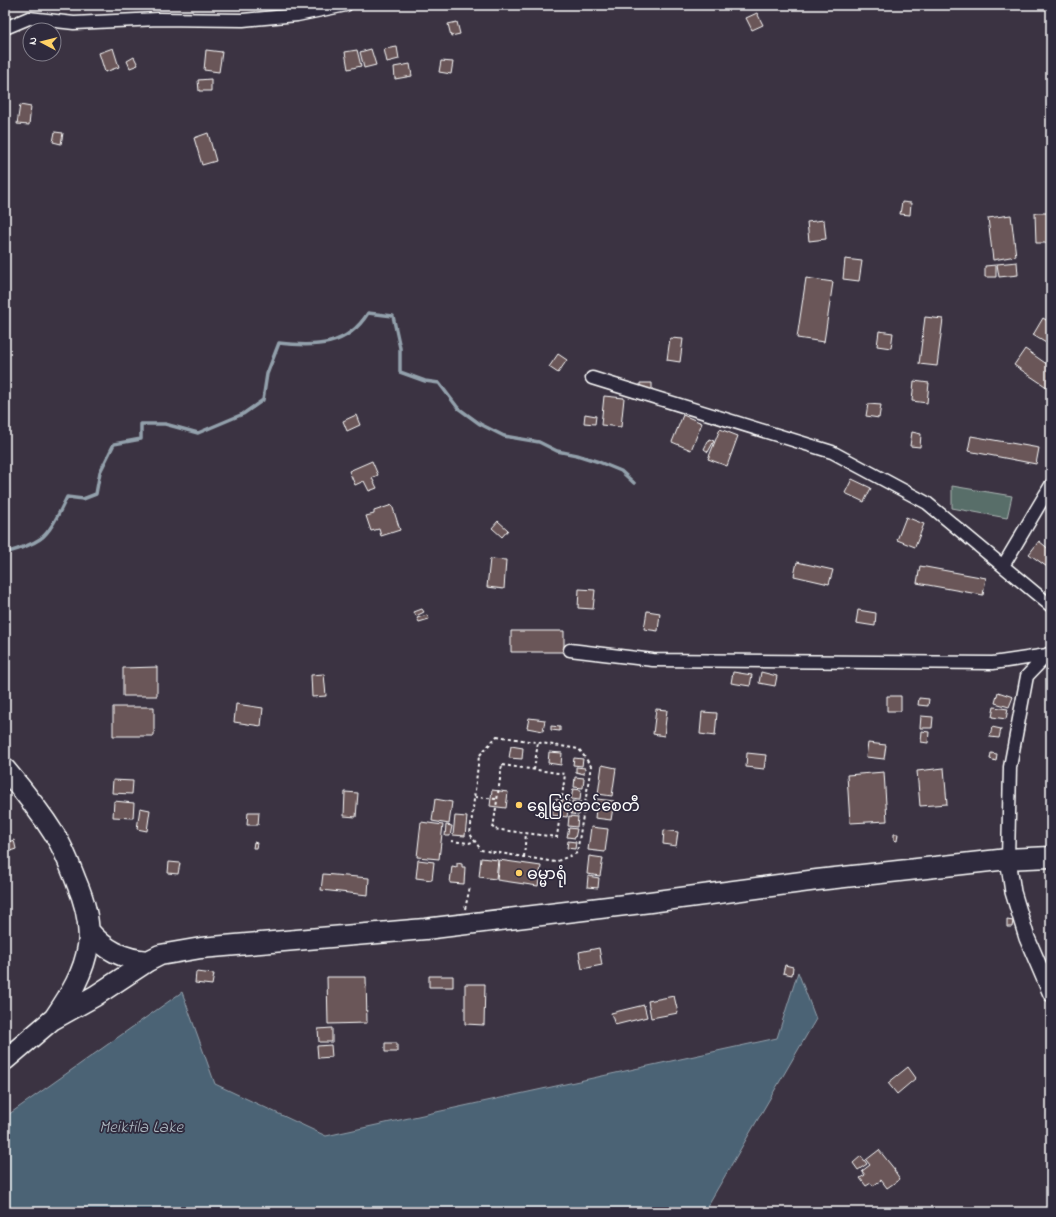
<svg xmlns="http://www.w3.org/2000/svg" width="1056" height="1217" font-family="'Indie Flower','Noto Sans Myanmar',sans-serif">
	<rect width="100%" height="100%" fill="#3b3342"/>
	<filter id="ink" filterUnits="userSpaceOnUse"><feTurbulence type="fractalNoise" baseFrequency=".025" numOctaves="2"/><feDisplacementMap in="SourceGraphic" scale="8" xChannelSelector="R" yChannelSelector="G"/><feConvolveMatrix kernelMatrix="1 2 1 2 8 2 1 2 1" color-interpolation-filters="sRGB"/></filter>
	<g filter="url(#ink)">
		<path fill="#586e69" stroke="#acb6b4" d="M952,486L1012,496L1007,518L952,508Z"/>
		<path fill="#4b6375" stroke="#93a1ac" d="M798,972L816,1019L704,1212H5V1117L182,992L215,1084L326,1136L777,1038Z"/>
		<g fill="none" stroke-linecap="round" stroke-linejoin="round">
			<path stroke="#93a1ac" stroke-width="3.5" d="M5,553C16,550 30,546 40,539C51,532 61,509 67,497L83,499L96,494L100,472L114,444L141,439V424H165L198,433L243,414L263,400L267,374L279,343C315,347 347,347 368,313L393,316L400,348V372L425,381L439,383L458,408L480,424L504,436L539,442L557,451L577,455L599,462L621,471L634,483"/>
		</g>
		<path fill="#6b5758" stroke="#fff" d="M757,13L763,25L752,30L746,18Z
			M457,22L460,34L451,36L448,24Z
			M397,47L399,59L387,62L384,49Z
			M113,48L119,67L105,72L99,53Z
			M371,49L376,65L364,68L360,52Z
			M206,50L222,52L219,72L204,70Z
			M357,50L361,66L348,69L345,52Z
			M134,57L138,65L130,68L127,61Z
			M441,61L453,62L451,74L439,72Z
			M410,64L412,76L395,79L394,67Z
			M211,79V91H199L198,80Z
			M20,105L31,107L29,125L17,124Z
			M55,132L63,133L61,144L53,142Z
			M208,133L216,161L202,165L194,138Z
			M902,202L911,203L910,215L900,214Z
			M1035,213H1051V243H1036Z
			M1011,215L1016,256L993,260L988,218Z
			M824,220L826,239L809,241L807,222Z
			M845,259L862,261L859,281L843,279Z
			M1017,262L1018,275L999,277L997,264Z
			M996,265V277H985V266Z
			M806,278L833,282L824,342L797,338Z
			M925,317L943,319L937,366L919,364Z
			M1043,318L1051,323V346L1033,335Z
			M879,331L893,333L891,348L877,346Z
			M670,338L683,339L680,362L667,360Z
			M1025,349L1051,367V390L1014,365Z
			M558,354L567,360L558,373L549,367Z
			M914,381L929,383L927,403L912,401Z
			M640,383H652V390H640Z
			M604,396L624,398L621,427L601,425Z
			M868,404L881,405L879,418L866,416Z
			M585,414L596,416L595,424L584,423Z
			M356,415L360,425L347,431L343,421Z
			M683,415L702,423L691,450L672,442Z
			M720,429L738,436L727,466L708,459Z
			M912,432L921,434L920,447L910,446Z
			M971,436L1039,448L1036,464L968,451Z
			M709,439L714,441L708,452L704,449Z
			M372,461L378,475L372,478L377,488L369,491L364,481L355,485L349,471Z
			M852,479L871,488L864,502L845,493Z
			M392,505L400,530L381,536L379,529L371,531L366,516L374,514V511Z
			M906,517L924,524L915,547L897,540Z
			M498,521L508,530L502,537L492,528Z
			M1039,541L1051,551V567L1050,569L1029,554Z
			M490,559L506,560L504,589L487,587Z
			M797,562L833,570L829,584L794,576Z
			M920,566L986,578L983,595L917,583Z
			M579,589L595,590L593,609L578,608Z
			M422,609L424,612L416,616L414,612Z
			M858,610L876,613L875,626L856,623Z
			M647,611L660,613L658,631L644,629Z
			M427,615L429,619L419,622L417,618Z
			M511,631H564V652H511Z
			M157,667V696H123V668Z
			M733,672L752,675L750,686L731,683Z
			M761,672L777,676L775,686L759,683Z
			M324,674L326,696L312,697L311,675Z
			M998,692L1013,697L1009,707L995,703Z
			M887,696H901V711H887Z
			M919,698L929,699L928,706L918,705Z
			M236,704L263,708L261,726L234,722Z
			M113,707H154V736H113Z
			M994,707L1008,709L1006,719L992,717Z
			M656,709L667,710L664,736L653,734Z
			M702,712L717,713L715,736L700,734Z
			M921,716L933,717L932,728H920Z
			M529,718L545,720L543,731L527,728Z
			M551,726L560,727V731L551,730Z
			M992,727L1001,729L999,738L990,737Z
			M922,731L929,732L928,743L921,742Z
			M868,743L886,745L884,759L866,757Z
			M511,746L523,748L522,759L509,758Z
			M549,752L562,753L561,765L548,763Z
			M747,753L766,755L764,769L746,767Z
			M991,753L997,754L996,761L990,759Z
			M574,758L583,759L582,766L573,765Z
			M602,765L616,768L612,796L598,794Z
			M576,767L585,768L584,774L576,772Z
			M944,768L947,804L920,806L917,771Z
			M884,772L887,821L850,823L847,775Z
			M575,777L584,778L583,788L574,787Z
			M113,780L133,781L132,794L112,793Z
			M573,789L581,790L580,800L571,799Z
			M492,790L508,792L506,808L490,806Z
			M345,792L358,793L356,817L344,816Z
			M435,799L452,802L449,824L432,821Z
			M555,799L569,801L567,817L552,815Z
			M597,799L614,801L611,820L595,818Z
			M114,801L134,803L133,818L113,817Z
			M572,801L581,802L580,806L572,805Z
			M140,808L150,810L147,831L137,829Z
			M572,808L580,809L579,815L571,814Z
			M248,812H259L258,825H247Z
			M455,816L467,817L465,836L453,835Z
			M569,816L578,817L577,827L568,826Z
			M421,822L443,825L439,859L417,857Z
			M446,825L452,826L450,836H445Z
			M591,827L608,829L605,852L588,850Z
			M569,828L577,829L575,838L567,837Z
			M664,830L678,832L676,846L663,844Z
			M894,834H898L897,841L894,840Z
			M14,840L16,849L7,852L5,843Z
			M568,841L576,842L575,849L567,848Z
			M254,842L257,843L256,848H253Z
			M589,856L603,858L600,876L587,874Z
			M481,858L498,860L496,879L479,877Z
			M418,860L434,862L432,880L416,878Z
			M499,860L541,866L538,886L497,880Z
			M169,862L180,863L178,874L168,873Z
			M457,863L462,864V867H465L464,884L450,883L452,866L457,867Z
			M323,874L369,878L368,895L321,890Z
			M588,876L599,878L598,888L587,887Z
			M1007,920L1013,921L1012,927H1007Z
			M599,948L602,965L582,969L579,952Z
			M785,965L793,967L792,975L783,973Z
			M196,972L214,974L212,985L195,983Z
			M429,976H453V987H429Z
			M327,977H366L367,1023L328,1024Z
			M465,984H485L484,1025L465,1024Z
			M674,996L678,1013L651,1018L648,1001Z
			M644,1005L647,1017L615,1025L611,1013Z
			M332,1028V1042H319L318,1029Z
			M385,1043H397V1052H385Z
			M331,1045L332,1057L318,1058L317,1046Z
			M908,1067L916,1078L897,1094L888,1083Z
			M879,1150L895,1170H894L900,1179L887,1188L881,1180L873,1186L871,1183L866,1186L860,1178L865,1175L862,1171L870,1165L866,1160Z
			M861,1156L867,1164L858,1170L853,1163Z"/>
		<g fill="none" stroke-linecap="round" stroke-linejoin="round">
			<defs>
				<path id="minor" d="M5,28L29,18L74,23L158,19L243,20L297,15L346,5
					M592,378L832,452L927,503L1051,606
					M1003,566L1051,485
					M570,650L653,660L993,663L1047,655
					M1008,859L1010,767L1027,676L1048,654"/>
				<path id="tertiary" d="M1008,859L1013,892L1027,938L1051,994"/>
				<path id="trunk" d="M5,769C23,790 41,813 56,837C65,851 70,866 76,881C85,902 91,924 88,946C84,973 70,995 55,1017
					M89,931C105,950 123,959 148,961
					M5,1060L52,1020L95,996L148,961L160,955L201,948L425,929L650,902L817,880L1008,859L1051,857"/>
			</defs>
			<use href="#minor" stroke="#fff" stroke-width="15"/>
			<use href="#tertiary" stroke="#fff" stroke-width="18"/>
			<use href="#trunk" stroke="#fff" stroke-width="23"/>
			<path stroke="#fff" stroke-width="2" stroke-dasharray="3 3" stroke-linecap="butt" d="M497,736L579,749L591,766L577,853L555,862L481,850L470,834L479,756Z
				M502,765L565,774L557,837L493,829Z
				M534,770L538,742
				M475,797L497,799
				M561,805L585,808
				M451,841L469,843L475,841
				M524,857L526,833
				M465,909L470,887"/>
			<use href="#minor" stroke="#2f2a3d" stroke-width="12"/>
			<use href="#tertiary" stroke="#2f2a3d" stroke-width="15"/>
			<use href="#trunk" stroke="#2f2a3d" stroke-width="20"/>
		</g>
	</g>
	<g fill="#ffd166" stroke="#2f2a3d" stroke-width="1.5">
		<circle cx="519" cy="805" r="4"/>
		<circle cx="519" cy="873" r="4"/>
	</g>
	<g text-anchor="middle" stroke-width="3.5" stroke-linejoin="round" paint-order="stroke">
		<g font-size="16" fill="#fff" stroke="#2f2a3d" text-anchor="start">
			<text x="527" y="811">ရွှေမြင်တင်စေတီ</text>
			<text x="527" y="879">ဓမ္မာရုံ</text>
		</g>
		<g font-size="17" font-style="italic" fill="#aeb9c1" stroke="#2f2a3d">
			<text x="141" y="1132">Meiktila Lake</text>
		</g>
	</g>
	<rect width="1056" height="1217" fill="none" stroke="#2f2a3d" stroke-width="20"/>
	<rect x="10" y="10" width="1036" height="1197" fill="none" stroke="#fff" stroke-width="1.5" filter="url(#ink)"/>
	<g transform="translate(42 42) rotate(277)"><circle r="19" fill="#2f2a3d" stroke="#827f8b"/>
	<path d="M0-3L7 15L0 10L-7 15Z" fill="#ffd166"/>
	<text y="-6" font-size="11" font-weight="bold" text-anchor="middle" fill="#ffffff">N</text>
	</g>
</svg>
